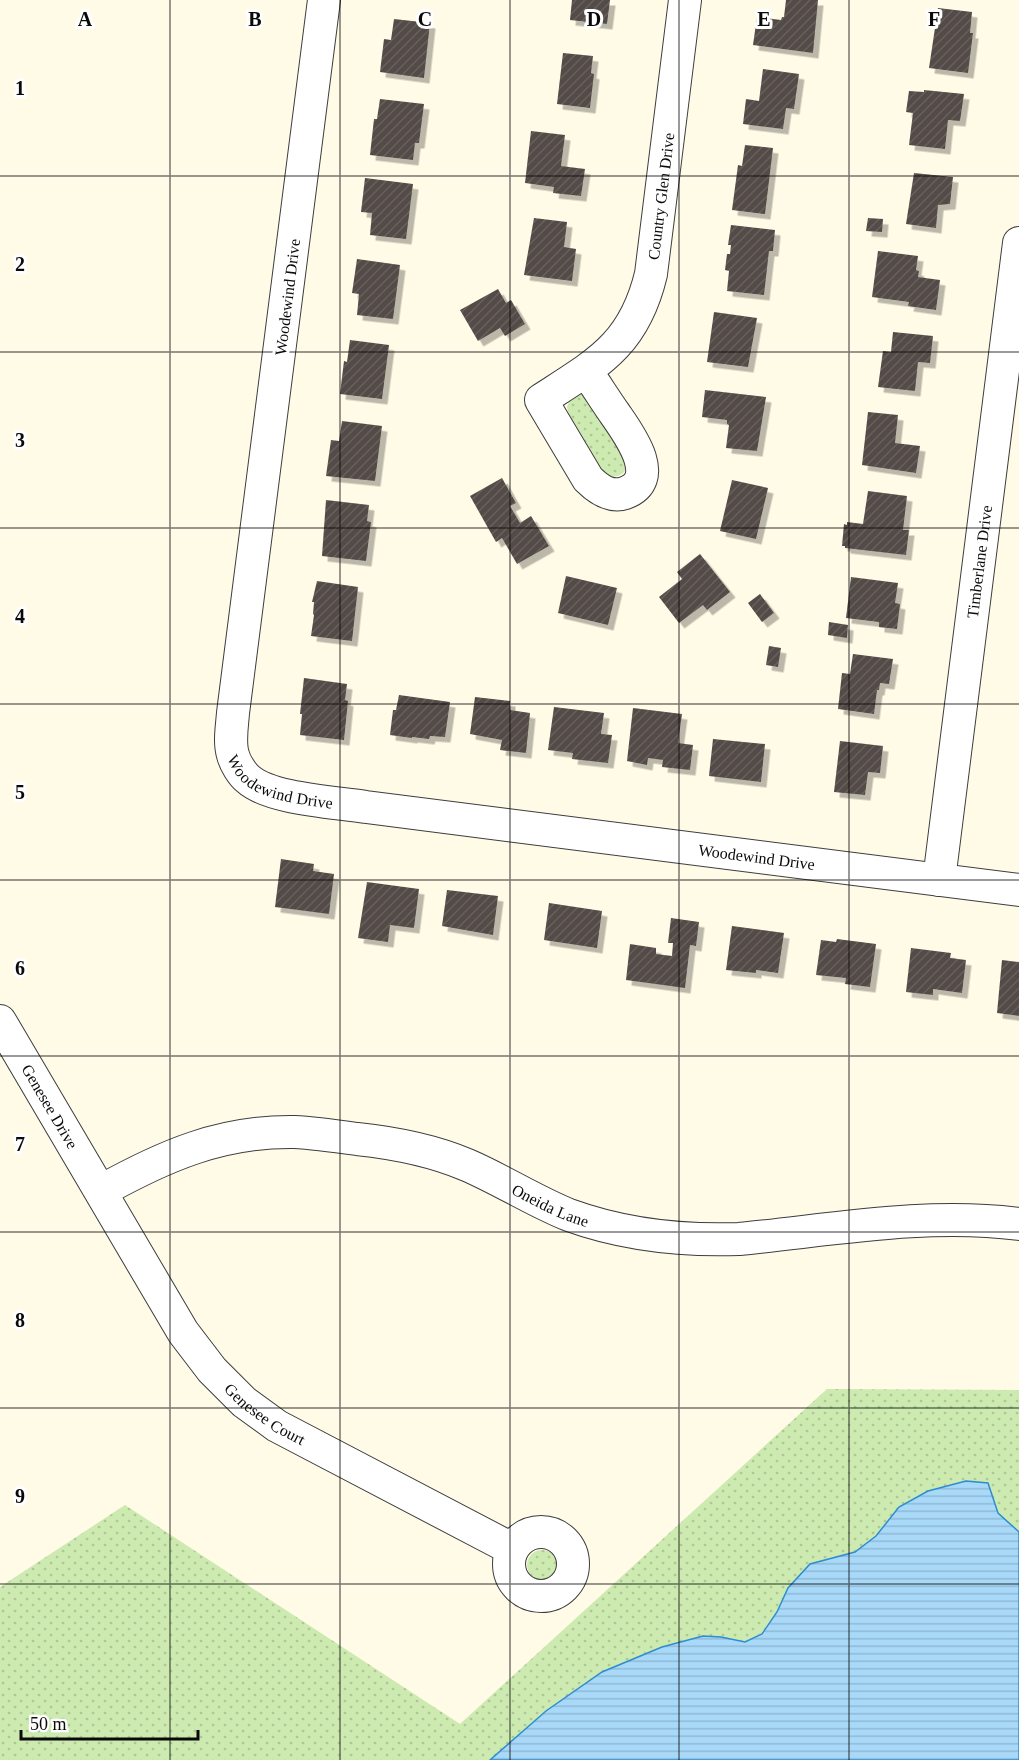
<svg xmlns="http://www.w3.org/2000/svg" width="1019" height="1760" font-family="Georgia,serif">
	<defs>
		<pattern id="grass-dots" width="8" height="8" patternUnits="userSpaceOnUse" patternTransform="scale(1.5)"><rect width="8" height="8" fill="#cdeab0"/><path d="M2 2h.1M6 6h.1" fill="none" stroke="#afc796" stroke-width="1.8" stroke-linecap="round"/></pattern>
		<pattern id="water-rules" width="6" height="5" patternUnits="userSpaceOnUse" patternTransform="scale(1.5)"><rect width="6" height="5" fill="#a9d9f9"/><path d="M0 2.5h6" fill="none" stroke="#90b9d4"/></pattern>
		<pattern id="building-hatch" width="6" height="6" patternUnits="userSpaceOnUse" patternTransform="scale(1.5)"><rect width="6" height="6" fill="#534b46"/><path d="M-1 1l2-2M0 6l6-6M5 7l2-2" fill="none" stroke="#67605c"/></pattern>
		<filter id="shadow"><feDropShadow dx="5.5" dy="5.5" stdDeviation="0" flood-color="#0004"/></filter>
	</defs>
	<rect width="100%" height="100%" fill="#fffbe7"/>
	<path fill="url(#grass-dots)" d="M578,394L585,396L591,400L626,459L625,471C618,478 612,478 604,473L569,414L567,407L570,399Z
		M827,1389L1019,1390V1532L998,1513L993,1497L899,1507L876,1536L855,1552L810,1564L788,1588L777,1612L762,1633L745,1642L721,1637L662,1647L602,1672L546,1711L490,1760H0V1587L125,1505L460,1724Z
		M527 1565a15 15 0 1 1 30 0a15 15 0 1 1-30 0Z"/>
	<path fill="url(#water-rules)" stroke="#2d8dd3" stroke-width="1.5" d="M966,1481L988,1483L998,1513L1019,1532V1760H490L546,1711L602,1672L662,1647L703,1636L721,1637L745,1642L762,1634L777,1612L788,1588L810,1564L855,1552L876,1536L899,1507L928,1491Z"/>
	<path fill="url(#building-hatch)" filter="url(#shadow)" d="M572,0H610L607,24L570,20Z
		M786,0H818L813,53L753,45L757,17L781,20L782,17H784Z
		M938,8L972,12L970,33H973L968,73L929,68Z
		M394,19L430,23L424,78L380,72L384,39L391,40Z
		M563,53L593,56L591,73L594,74L590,108L557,104Z
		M763,69L799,74L794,109L786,108L783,129L743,124L746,99L759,101Z
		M924,90L964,94L960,121L948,120L945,149L909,145L913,113L906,112L909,91L924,92Z
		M380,99L424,104L419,143H415L413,160L370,155L374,119H377Z
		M531,131L565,135L561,166L585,169L581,196L553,193L554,187L525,183Z
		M745,145L773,148L765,214L732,210L738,165L742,166Z
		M914,173L953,177L950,204L938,205L936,228L906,224Z
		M365,178L413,184L406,239L370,235L372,213L361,212Z
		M534,218L567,222L564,247L576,249L572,281L524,275Z
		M868,218L883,219L882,232L866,231Z
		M731,225L775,230L773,251H769L764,295L727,291L729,271L725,270L727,254H730L731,245H728Z
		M878,251L918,256L916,270L919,271L918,277L940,280L936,310L908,306L909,302L872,297Z
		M357,259L400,265L393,319L357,315L359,294L352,293Z
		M498,289L506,303L511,300L525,324L505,336L500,328L478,341L460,310Z
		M714,312L757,318L748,367L707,362Z
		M893,332L933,336L930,363L918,362L915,391L878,387L883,351L891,352Z
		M350,340L389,345L382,399L340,394L344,361L347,362Z
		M705,390L766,397L757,451L726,448L729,425L727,424V420L702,417Z
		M868,412L898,415L895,443L920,446L916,473L862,465Z
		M342,421L382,426L375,481L326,476L331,440L339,441Z
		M502,478L516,503L510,506L520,523L531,516L549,546L517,564L502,538L496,542L470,496Z
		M732,480L768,488L756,539L720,531Z
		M868,491L907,496L903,530H909L906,555L845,548V546H842L844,524L847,525V522L863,524Z
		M326,500L369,505L367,521L371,522L366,561L322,556Z
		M700,554L730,592L707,610L703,605L679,623L659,597L682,579L677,572Z
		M566,576L617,588L608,625L558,613Z
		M851,577L898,583L895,603L900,604L897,629L879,627V622L846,618Z
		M317,581L358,587L352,641L311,636L314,615L313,614L314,602H312Z
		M760,594L774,613L762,622L748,603Z
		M829,622L848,625L847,638L828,635Z
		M769,646L781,648L778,667L766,665Z
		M853,654L893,659L889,684L880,683L879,690H877L874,714L838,709L842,673L850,674Z
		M304,678L347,684L345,700L348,701L344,740L300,735L302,714H300Z
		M399,695L450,702L445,737L430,736L429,739L412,737V738L390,735L393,710H396Z
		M475,697L510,701V710L530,713L526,753L500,750L502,740L470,734Z
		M554,707L604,713L601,734L612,735L608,763L572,759L573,753L548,750Z
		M633,708L682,714L678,743L693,745L690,770L662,767L663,760L648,758L647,765L627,761Z
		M713,739L765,744L761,782L709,776Z
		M840,741L883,746L880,773L868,772L865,795L834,792Z
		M281,859L314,864L313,871L334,874L329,914L275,907Z
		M367,882L419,889L414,928L390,925L388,942L358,938Z
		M447,890L498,896L493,935L442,926Z
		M549,903L602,911L597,948L544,940Z
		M671,918L699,922L696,946L690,945L685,988L626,980L630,944L656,948V954L672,956L673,943H668Z
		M732,926L784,933L778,973L756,970V973L726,970Z
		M837,939L876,944L870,987L845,984L846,978L816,975L821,940L836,942Z
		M911,948L951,953L950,958L966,960L962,993L933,989V995L906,992Z
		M1002,960L1019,962V1016L997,1013Z"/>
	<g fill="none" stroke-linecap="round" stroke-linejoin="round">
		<defs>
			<g id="minor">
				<path id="s1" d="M324,0L233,713C232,727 229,742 233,755C235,763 242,774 248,779C270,799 335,802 366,807L1019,890"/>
				<path id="s2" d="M586,371C596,385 605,400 615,414C628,433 663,479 625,493C610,498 598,489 588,479L541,400C598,363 634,345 651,274L685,0"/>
				<path id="s3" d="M939,880L1019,243"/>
				<path id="s4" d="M0,1021L183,1332L212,1370L244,1402L277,1426L512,1549"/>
				<path id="s5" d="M101,1191C164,1156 221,1131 294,1132C315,1133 336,1136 357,1139C395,1143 432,1150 467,1165C502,1180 534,1201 569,1215C624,1235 681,1241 739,1239C831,1230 927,1212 1019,1224"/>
				<circle cx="541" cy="1564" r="32"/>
			</g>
		</defs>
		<use href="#minor" stroke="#3d3d3d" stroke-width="34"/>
		<use href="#minor" stroke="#fff" stroke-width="32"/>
	</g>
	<path fill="none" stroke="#0a0a0a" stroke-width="1.5" stroke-opacity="0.55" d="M170,0V1760M340,0V1760M510,0V1760M679,0V1760M849,0V1760M0,176H1019M0,352H1019M0,528H1019M0,704H1019M0,880H1019M0,1056H1019M0,1232H1019M0,1408H1019M0,1584H1019"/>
	<g text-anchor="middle" stroke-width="6" stroke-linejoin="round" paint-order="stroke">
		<g font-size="16" fill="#0a0a0a" stroke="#fff">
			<text dy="6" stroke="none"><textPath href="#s2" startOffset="531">Country Glen Drive</textPath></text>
			<text transform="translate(287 297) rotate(-83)" y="6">Woodewind Drive</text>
			<text dy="6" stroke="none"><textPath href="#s3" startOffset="321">Timberlane Drive</textPath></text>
			<text dy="6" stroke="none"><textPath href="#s1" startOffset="820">Woodewind Drive</textPath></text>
			<text dy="6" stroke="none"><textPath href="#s1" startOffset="1306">Woodewind Drive</textPath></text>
			<text dy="6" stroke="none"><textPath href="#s4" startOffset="99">Genesee Drive</textPath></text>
			<text dy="6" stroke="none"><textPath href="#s5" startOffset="474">Oneida Lane</textPath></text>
			<text dy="6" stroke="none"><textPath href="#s4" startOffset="478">Genesee Court</textPath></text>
		</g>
	</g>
	<g font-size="20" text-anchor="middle" font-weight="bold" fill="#0a0a0a" stroke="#fff" stroke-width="6" stroke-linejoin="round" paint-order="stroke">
		<text x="85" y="26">A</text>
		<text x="255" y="26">B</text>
		<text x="425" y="26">C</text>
		<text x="594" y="26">D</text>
		<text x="764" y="26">E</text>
		<text x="934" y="26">F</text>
		<text x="20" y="95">1</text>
		<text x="20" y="271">2</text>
		<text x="20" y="447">3</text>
		<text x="20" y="623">4</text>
		<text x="20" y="799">5</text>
		<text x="20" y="975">6</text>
		<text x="20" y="1151">7</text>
		<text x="20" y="1327">8</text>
		<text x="20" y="1503">9</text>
	</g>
	<path d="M21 1730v9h177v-9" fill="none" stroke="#0a0a0a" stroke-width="3"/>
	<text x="30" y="1730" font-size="18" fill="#0a0a0a" stroke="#ffffff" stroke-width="4.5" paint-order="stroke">50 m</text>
</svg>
